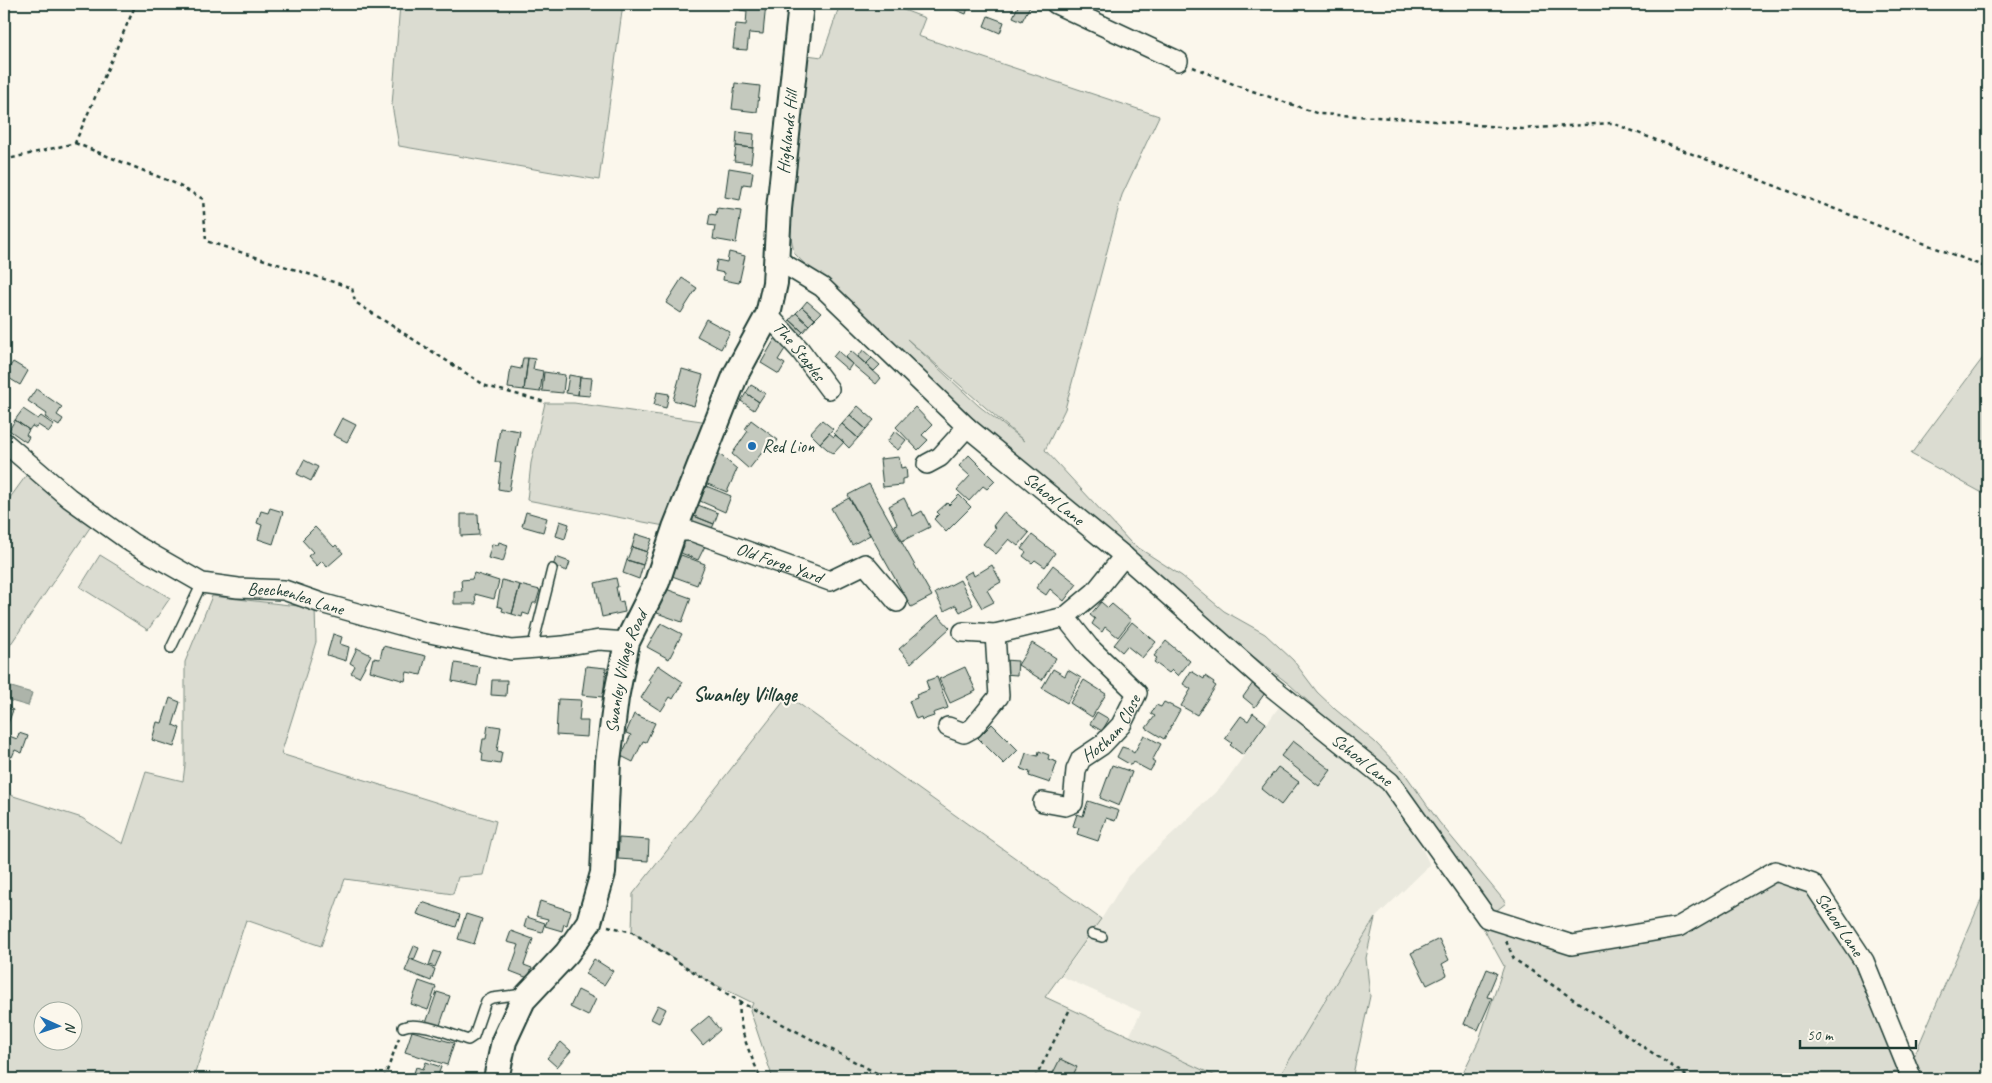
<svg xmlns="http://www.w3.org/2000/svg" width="1992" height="1083" font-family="Caveat,sans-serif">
	<rect width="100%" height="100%" fill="#fbf7ec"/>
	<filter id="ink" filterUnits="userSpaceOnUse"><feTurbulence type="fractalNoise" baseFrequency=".02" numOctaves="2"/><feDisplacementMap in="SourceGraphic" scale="10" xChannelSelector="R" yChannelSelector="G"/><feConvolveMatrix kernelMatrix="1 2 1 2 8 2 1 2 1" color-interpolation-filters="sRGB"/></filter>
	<g filter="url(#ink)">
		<path fill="#eae9de" d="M1281,704L1401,805L1430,865L1375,918L1278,1079H1222L1129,1037L1141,1012L1061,976L1092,934L1128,876L1223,785Z"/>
		<path fill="#dbdcd1" stroke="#7d8c82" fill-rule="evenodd" d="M400,4H623L599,180L399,146L392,105Z
			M840,4H888L925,18L918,36L1159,116L1122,195L1065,409L1045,450L1131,543L1182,576L1224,611L1265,634L1293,660L1317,692L1336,710L1375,742L1403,771L1439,822L1506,903L1487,918L1572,945L1678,927L1775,871L1813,884L1860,966L1900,1071L1854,1079H1460L1479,1040L1504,966L1433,837L1396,781L1290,685L1124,556L979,429L930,377L828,288L794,253L790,232L788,198L799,54L822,57ZM907,339L1024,441L979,406Z
			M1988,351V496L1911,454Z
			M545,403H574L716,423L675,528L527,500L531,463Z
			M28,473L91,526L4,654V506Z
			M100,555L170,598L148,630L80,587Z
			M212,596L315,608L316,642L281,754L496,821L483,875L458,877L453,894L345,879L321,946L246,920L193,1079H4V793L82,818L123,844L146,772L183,781L185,765V662ZM42,1010H72V1040H42Z
			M788,696L1101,919L1045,997L1222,1079H773L750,1010L753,1003L706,980L632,932L633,894Z
			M1988,884V1079H1920L1912,1061Z
			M1375,918L1366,958L1370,996L1352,1079H1278Z"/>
		<path fill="#adb4aa" stroke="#74847b" d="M8,686L32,693L28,706L4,699Z"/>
		<path fill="#c4c9be" stroke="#1f3d34" d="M738,4H766L763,34L749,33L747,50L733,49L736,24L746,25L747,11L740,10L738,8Z
			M941,4H969L966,14Z
			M1019,4H1031L1022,21L1013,17Z
			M988,16L1004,22L1000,33L984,26Z
			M735,83L760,86L757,112L732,109Z
			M737,132L754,134L753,148L736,146Z
			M736,146L753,148L751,163L734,161Z
			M729,168L753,172L751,185L743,184L740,200L725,197Z
			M717,208L741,211L736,243L713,239L715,226L708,225L710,214L716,215Z
			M729,252L745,256L739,283L723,280L724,273L715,271L717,260L727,262Z
			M682,278L697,288L681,313L666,303Z
			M807,301L821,313L815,319L802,307Z
			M802,307L815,319L809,325L796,313Z
			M796,313L809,325L803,332L790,320Z
			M706,319L730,332L721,349L697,336Z
			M790,320L803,332L797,338L784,326Z
			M776,337L788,344L778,360L785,364L779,374L761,363Z
			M863,350L872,358L866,364L858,357Z
			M838,351L852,364L848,370L833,357Z
			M851,351L881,378L876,384L845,358Z
			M523,358H528L524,390L508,388L511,367L521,369Z
			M528,358L535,359L533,369L543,371L540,392L524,390Z
			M872,358L880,365L874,371L866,364Z
			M13,362L28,371L20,385L4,375Z
			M682,369L703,375L694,406L673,400Z
			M544,372L565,375L563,393L542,391Z
			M569,375L580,377L578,395L566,393Z
			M580,377L592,378L590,396L578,395Z
			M751,385L765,393L759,402L746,393Z
			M36,389L62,407L57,415L63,419L59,426L45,417L47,414L28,401Z
			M657,392L669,394L666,408L654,405Z
			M746,393L759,402L754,410L741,401Z
			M858,406L874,420L866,429L850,415Z
			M915,407L932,425L922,435L928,440L918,450L896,427Z
			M23,409L38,419L41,416L54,425L49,432L38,425L36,428L32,426L29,430L15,420Z
			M850,415L866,429L858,438L842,424Z
			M342,418L356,425L347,442L333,435Z
			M15,420L29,430L26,435L29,437L26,442L9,430Z
			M751,420L778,440L772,448L768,445L749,469L732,454L748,431L745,429Z
			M822,420L833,429L820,443L810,433Z
			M842,424L858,438L849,448L834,433Z
			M500,428L520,431L509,491L498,489L501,462H495Z
			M895,431L906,440L898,450L887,442Z
			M829,433L834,437L835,435L844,442L833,454L820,443Z
			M718,453L737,469L727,492L705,483Z
			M969,455L995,481L987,489L983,486L969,501L957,490L970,476L959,466Z
			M899,457L901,468L906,467L907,478L902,479V485L883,487L880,459Z
			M304,460L318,467L311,481L297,474Z
			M869,484L932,596L911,607L848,495Z
			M706,486L731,496L725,512L700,501Z
			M959,495L971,507L946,532L934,519L939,514L937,512L947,503L949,505Z
			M849,498L870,535L852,545L831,508Z
			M904,498L913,516L922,511L930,527L902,541L894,525L897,524L889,506Z
			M698,505L718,513L714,524L694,516Z
			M270,508L283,512L273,544L258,539L262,525L257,523L261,511L268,513Z
			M526,512L547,518L543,532L522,526Z
			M1004,512L1029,533L1018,546L1009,539L996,554L983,544L996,528L993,526Z
			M461,514H478L479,535L461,536Z
			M694,516L714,524L709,535L690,526Z
			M560,521L569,524L565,539L556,536Z
			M315,527L334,547L336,545L343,553L327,567L322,561L317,566L308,556L313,552L302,540Z
			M636,534L652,539L647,552L632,547Z
			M1032,535L1055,553L1045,567L1035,560L1032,563L1023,556L1026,552L1021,549Z
			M684,538L705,546L698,560L681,553L684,546L682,545Z
			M499,542L508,545L503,562L488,558L492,544L498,545Z
			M632,547L647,552L643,565L627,560Z
			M681,555L705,564L697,585L672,576Z
			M556,557L570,562L567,571L553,566Z
			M627,560L643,565L639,579L623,573Z
			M992,565L1001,582L987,590L994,602L982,608L963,576L972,571L974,576Z
			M1053,565L1077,584L1064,601L1050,589L1046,595L1036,588Z
			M474,573L499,581L494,599L475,594L476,604H454V591H462L461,580L472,579Z
			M616,578L618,587H616L619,602L623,601L625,612L602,617L595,583Z
			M502,580L520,585L512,614L502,611L503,608L497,606Z
			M960,580L973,605L960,612L956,605L944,611L935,593Z
			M520,585L540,590L536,603H533L529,615L523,613L522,617L512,614Z
			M666,589L691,598L682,622L657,613Z
			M1101,602L1108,608L1112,604L1131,620L1118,637L1105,627L1102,632L1092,624L1095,619L1090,615Z
			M938,615L950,628L911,663L899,649Z
			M1132,622L1156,642L1142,658L1127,646L1122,652L1114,645Z
			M661,623L682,634L669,659L647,647Z
			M333,634L342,637L340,644L349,647L346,661L327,655Z
			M1166,641L1190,661L1178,676L1172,670L1169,673L1154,662L1157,658L1154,656Z
			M1032,643L1056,658L1042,680L1018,665Z
			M383,646L426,656L421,675L407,672L405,681L370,671L373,658L380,659Z
			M357,648L371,655L359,677L351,673L355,666L350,663Z
			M1004,660L1018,661L1017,675L1004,674Z
			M455,663L480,667L477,686L452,681Z
			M658,665L683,682L673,699L670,697L661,711L641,698L651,682L648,680Z
			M586,666L606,668L603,697L582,695Z
			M965,667L976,691L950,703L939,679Z
			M1053,669L1065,676L1068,670L1081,678L1067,703L1042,688Z
			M1191,671L1204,679L1205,676L1214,682L1213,684L1216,686L1197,715L1181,706L1191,689L1183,684Z
			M937,677L948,708L933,713L934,716L922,720L921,717L916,719L909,701L917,698L916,695L929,690L926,681Z
			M492,680H507L506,696L491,695Z
			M1084,680L1106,694L1092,717L1070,703Z
			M1253,683L1265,693L1255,707L1243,697Z
			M170,698L180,702L173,725L180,728L174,747L152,740L157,722L162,723Z
			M558,699L581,700L579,721H588L587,737L556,735Z
			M1164,702L1180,710L1164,739L1146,728L1155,716L1151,714L1156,705L1161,707Z
			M4,706L13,710L6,729L5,728L4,731Z
			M1097,712L1109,719L1102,731L1090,724Z
			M1253,713L1266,723L1243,755L1230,745L1232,743L1225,738L1241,716L1248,721Z
			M634,714L655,723L646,742L643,741L633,762L621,756L631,735L626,733Z
			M992,724L1018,750L1004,764L978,738Z
			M488,725L501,727L497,751L502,752L500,764L482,761L483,753L481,752L483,739H486Z
			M19,733L28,736L22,753L15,750L12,757L4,753V734L17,739Z
			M1144,735L1161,744L1152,761L1155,763L1150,771L1133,762L1131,765L1117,757L1122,747L1132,750L1131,751L1134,753Z
			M1293,741L1331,770L1319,786L1281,756Z
			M1039,751L1049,755L1048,759L1057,762L1050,783L1029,776L1030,772L1021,769L1026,753L1038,756Z
			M1112,765L1132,772L1119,806L1100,798Z
			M1278,767L1299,782L1281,805L1261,789Z
			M1088,801L1119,811L1115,821L1106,818L1098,841L1077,834L1079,828L1073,826L1077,814L1083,816Z
			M619,838L649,840L648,861L618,859Z
			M540,901L571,911L567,925L564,924L562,931L545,926L548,919L536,916Z
			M422,902L460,915L456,927L417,914Z
			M466,914L482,919L474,944L458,939Z
			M527,917L545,923L542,932L524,927Z
			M511,931L533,939L524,965L532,968L528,978L510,971L519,945L507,942Z
			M1439,939L1449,960L1442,964L1447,975L1427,985L1411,953Z
			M414,946L419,948L414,960L409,958Z
			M434,951L441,953L435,967L429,965Z
			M410,959L435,969L431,981L405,971Z
			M594,959L613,971L604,985L585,974Z
			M1487,969L1497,973L1487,997L1492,998L1478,1030L1464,1024Z
			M419,981L436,987L428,1010L411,1004Z
			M578,990L596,999L588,1016L570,1007Z
			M437,992L450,996L439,1028L426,1023Z
			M658,1005L666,1009L659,1023L651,1019Z
			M709,1016L720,1030L703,1045L691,1031Z
			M412,1031L454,1043L447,1065L405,1052Z
			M561,1042L571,1051L557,1067L547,1058Z
			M1060,1059L1077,1067L1071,1079H1050Z
			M426,1062L441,1067L438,1075L446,1077L445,1079H412L416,1067L423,1069Z"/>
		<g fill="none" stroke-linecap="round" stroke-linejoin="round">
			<defs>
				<path id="service" d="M171,648L202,583
					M532,649L552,569
					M1092,934L1102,937
					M403,1027C418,1020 452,1035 468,1040L474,1036L486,1001L492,998L523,994"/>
				<g id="minor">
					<path d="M1056,4L1178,61"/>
					<path id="s1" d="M776,259L822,287L967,427L1124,556L1273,688L1390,782L1487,918L1572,945L1678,927L1775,871L1813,884L1864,961L1912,1079"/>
					<path id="s2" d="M768,315L800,350L829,389"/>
					<path id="s3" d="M4,442L69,498L132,543L202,583L238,588L284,590L321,603L425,632L511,650L563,646L599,640L627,642"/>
					<path d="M927,464L940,457L967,427"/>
					<path id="s4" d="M674,531H691L830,581L865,564L897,602"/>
					<path d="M963,632L995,634L1065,617L1095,592L1124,556"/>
					<path d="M948,727L964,733L973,728L999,696L995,634"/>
					<path id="s5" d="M1043,802L1065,806L1073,803L1076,770L1081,759L1102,745L1121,725L1137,693L1089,647L1065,617"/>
				</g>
				<g id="tertiary">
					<path id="s6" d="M496,1079L504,1041L523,1000L567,953L589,922L603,873L608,761L616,698L627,642L657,582L675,528L736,374L768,315L775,283L779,209L801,4"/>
				</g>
			</defs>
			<use href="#service" stroke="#1f3d34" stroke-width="12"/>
			<use href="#minor" stroke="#1f3d34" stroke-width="22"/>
			<use href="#tertiary" stroke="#1f3d34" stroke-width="28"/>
			<path stroke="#1f3d34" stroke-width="2.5" stroke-dasharray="4 4" stroke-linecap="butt" d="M1193,67L1238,86L1319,114L1412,119L1522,129L1612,123L1988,268
				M75,143L174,183L203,199L206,241L352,288L355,302L486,386L545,402
				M4,160L75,143L136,4
				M608,926L632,932L740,1002L888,1079
				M1506,941L1514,959L1691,1079
				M740,1002C737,1029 751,1055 761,1079
				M384,1079L399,1038
				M1035,1079L1070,1009
				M1849,1079L1871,1075L1894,1079"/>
			<use href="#service" stroke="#fbf7ec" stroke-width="9"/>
			<use href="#minor" stroke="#fbf7ec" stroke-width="19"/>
			<use href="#tertiary" stroke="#fbf7ec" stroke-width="24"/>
		</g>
	</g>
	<circle fill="#1f6fb2" stroke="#fbf7ec" stroke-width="2" cx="752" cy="446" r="5"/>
	<g text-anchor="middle" stroke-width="4.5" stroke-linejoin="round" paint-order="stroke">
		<g font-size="18" fill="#1f3d34" stroke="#fbf7ec">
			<text dy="6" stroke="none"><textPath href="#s6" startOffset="1011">Highlands Hill</textPath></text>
			<text dy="6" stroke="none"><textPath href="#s2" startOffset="48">The Staples</textPath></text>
			<text dy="6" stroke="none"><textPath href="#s1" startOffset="368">School Lane</textPath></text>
			<text dy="6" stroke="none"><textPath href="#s4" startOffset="111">Old Forge Yard</textPath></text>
			<text dy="6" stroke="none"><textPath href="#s3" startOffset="339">Beechenlea Lane</textPath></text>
			<text dy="6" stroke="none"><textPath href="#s6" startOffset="441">Swanley Village Road</textPath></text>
			<text dy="6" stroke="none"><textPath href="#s5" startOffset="120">Hotham Close</textPath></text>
			<text dy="6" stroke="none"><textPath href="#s1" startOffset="772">School Lane</textPath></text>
			<text dy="6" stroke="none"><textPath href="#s1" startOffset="1372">School Lane</textPath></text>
		</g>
		<g font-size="18" fill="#1f3d34" stroke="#fbf7ec" text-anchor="start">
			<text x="762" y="452">Red Lion</text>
		</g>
		<g font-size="20" font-weight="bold" fill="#1f3d34" stroke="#fbf7ec">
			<text x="745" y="701">Swanley Village</text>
		</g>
	</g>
	<rect width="1992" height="1083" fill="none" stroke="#fbf7ec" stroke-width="20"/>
	<rect x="10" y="10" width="1972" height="1063" fill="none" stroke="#1f3d34" stroke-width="2" filter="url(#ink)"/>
	<g transform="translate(58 1026) rotate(93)"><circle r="24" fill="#fbf7ec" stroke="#a3ada2"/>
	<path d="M0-4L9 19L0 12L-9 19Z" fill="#1f6fb2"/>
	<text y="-8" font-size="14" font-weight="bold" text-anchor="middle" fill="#1f3d34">N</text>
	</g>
	<path d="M1800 1040v8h116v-8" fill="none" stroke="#1f3d34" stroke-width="2.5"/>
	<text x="1807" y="1040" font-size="15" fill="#1f3d34" stroke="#fbf7ec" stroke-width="4" paint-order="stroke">50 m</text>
</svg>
